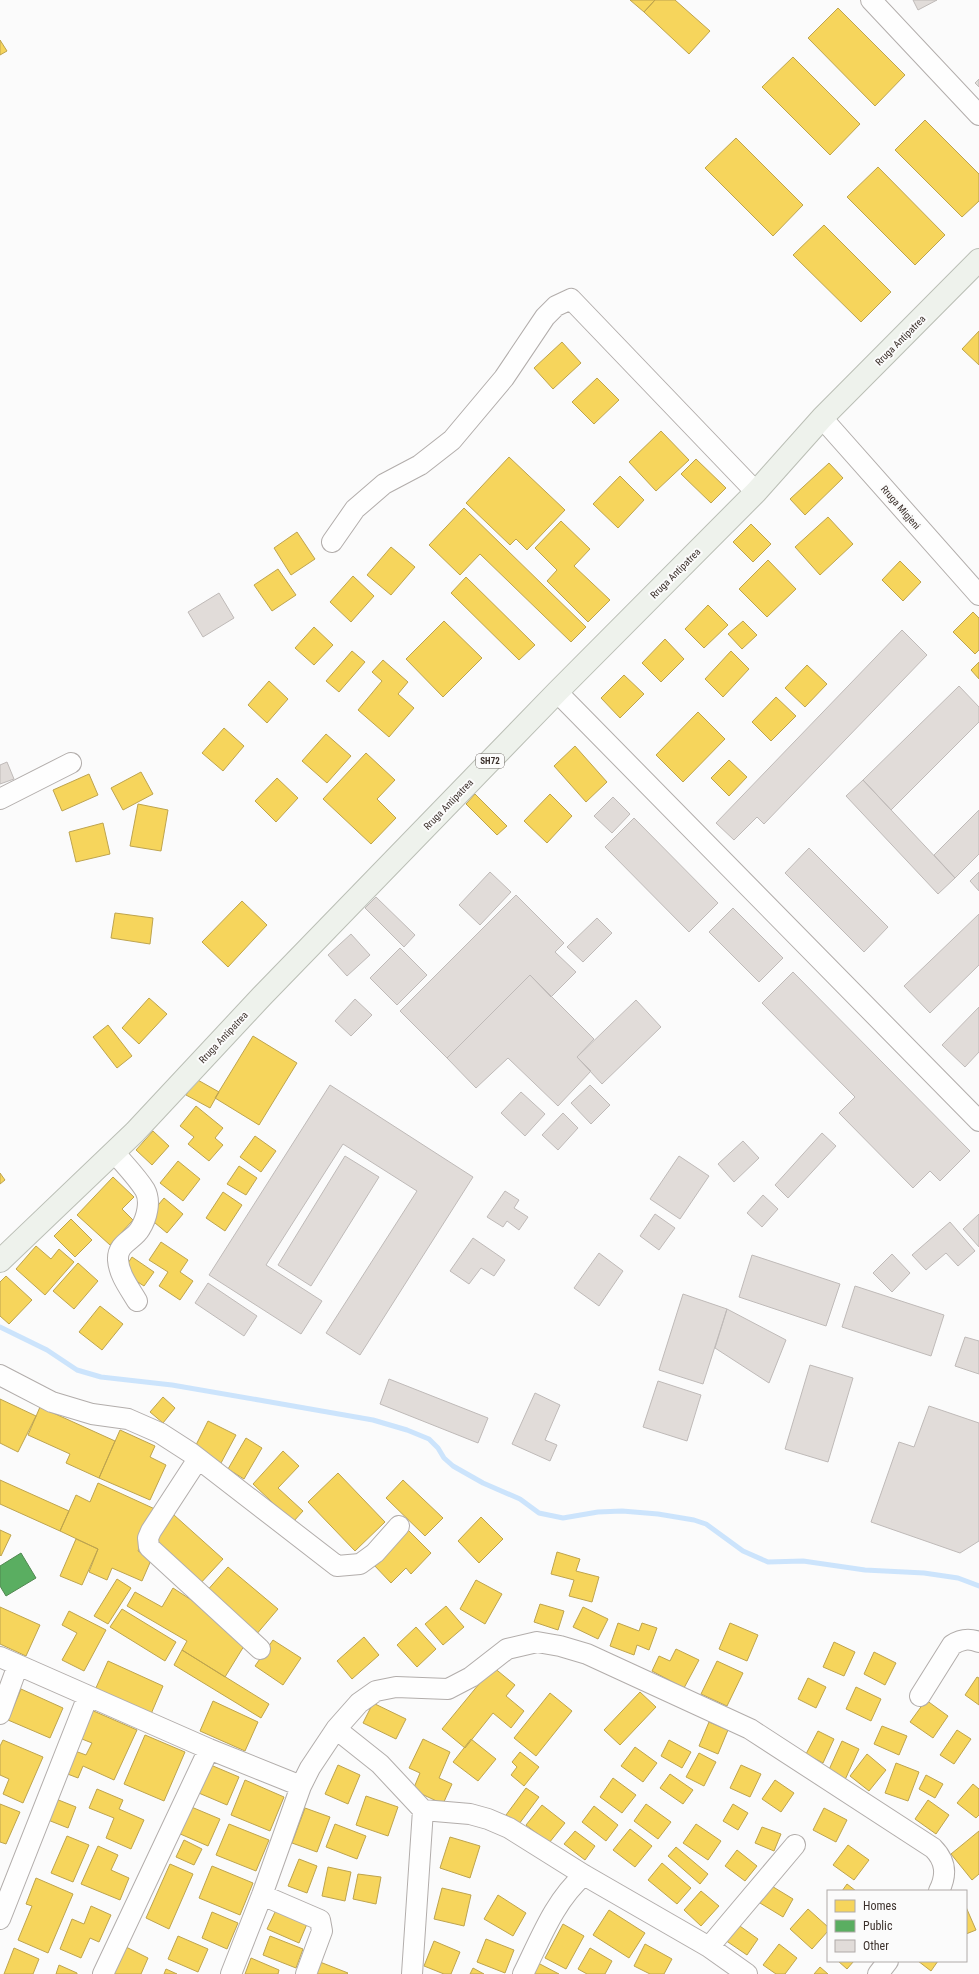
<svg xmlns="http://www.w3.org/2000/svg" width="979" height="1974" font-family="'Roboto Condensed',sans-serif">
	<rect width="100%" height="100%" fill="#fbfbfb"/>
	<path fill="#f6d55c" stroke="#bea44e" d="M630,0H655L644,12Z
		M655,0H675L710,31L689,54L644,12Z
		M838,8L905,75L875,106L808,38Z
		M0,40L7,51L0,55Z
		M793,57L860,124L830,155L762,87Z
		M925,120L979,174V201L962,217L895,150Z
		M736,138L803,205L773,236L705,168Z
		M878,167L945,235L915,265L847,197Z
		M824,225L891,292L861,322L793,255Z
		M979,331V365L962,349Z
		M562,342L581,363L553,389L534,368Z
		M597,378L619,400L594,424L572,402Z
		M661,431L689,460L656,491L629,462Z
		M509,457L565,510L527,550L516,539L510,545L466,503Z
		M696,459L726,488L711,503L681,474Z
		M829,463L843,478L805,515L790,499Z
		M620,476L644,500L618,528L593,504Z
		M464,508L586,627L571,642L480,554L460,575L429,545Z
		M828,517L853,544L820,575L795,547Z
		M561,521L590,549L574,566L610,600L588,622L547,581L557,570L535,548Z
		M751,524L771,544L753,562L733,542Z
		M297,532L315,559L291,575L274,548Z
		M391,547L415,567L391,595L367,575Z
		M768,560L796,589L767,617L739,589Z
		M900,561L921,582L903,601L882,580Z
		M278,569L296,595L272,611L254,585Z
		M353,576L374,596L351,622L330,602Z
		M466,577L535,645L519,660L451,593Z
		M708,605L728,625L704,648L685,629Z
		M973,612L979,618V650L975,654L953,632Z
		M444,621L482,658L443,697L406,659Z
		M743,621L757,635L742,649L728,634Z
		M314,627L333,645L314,665L295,648Z
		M665,639L684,659L661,682L642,663Z
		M352,651L365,662L339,692L326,681Z
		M731,651L749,669L723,697L705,679Z
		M383,660L408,682L398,694L414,708L389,737L358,710L382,681L372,672Z
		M979,662V679L971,670Z
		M807,665L827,684L805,707L785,688Z
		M624,675L644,694L620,718L601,698Z
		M269,681L288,699L267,723L248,705Z
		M776,697L796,716L771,741L752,722Z
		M698,712L725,739L683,782L656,755Z
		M224,728L244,746L223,771L202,753Z
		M326,734L351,756L327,783L302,761Z
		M575,746L607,782L586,802L554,766Z
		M366,753L395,780L377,799L396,818L371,844L323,799Z
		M729,760L747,777L729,796L711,778Z
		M141,772L153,794L123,810L111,788Z
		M89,774L98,795L62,811L53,790Z
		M277,778L298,798L276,822L255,801Z
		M475,794L507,826L497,835L466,804Z
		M550,794L572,816L547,843L524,821Z
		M138,804L168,810L161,851L130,846Z
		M103,823L110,854L76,862L69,832Z
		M242,901L267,925L228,967L202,942Z
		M115,913L153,918L150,944L111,938Z
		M149,998L167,1014L139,1044L122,1028Z
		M108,1025L132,1056L117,1068L93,1037Z
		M253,1036L297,1063L259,1125L215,1098Z
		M196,1079L219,1092L210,1108L186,1095Z
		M196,1106L223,1128L215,1138L223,1145L209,1161L188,1144L194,1137L180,1126Z
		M153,1131L169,1146L152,1165L136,1150Z
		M255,1136L276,1151L261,1172L240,1157Z
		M178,1161L200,1179L183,1201L160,1183Z
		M239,1166L257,1178L246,1195L227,1184Z
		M0,1173L5,1180L0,1184Z
		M113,1177L134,1197L122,1209L133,1220L110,1245L77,1215Z
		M223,1192L242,1205L225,1231L206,1218Z
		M164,1198L183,1214L167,1233L148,1217Z
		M71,1219L92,1240L75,1257L54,1236Z
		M161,1242L188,1260L180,1272L193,1281L180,1300L159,1286L168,1272L149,1260Z
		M36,1246L51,1259L59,1249L74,1262L45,1295L16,1269Z
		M132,1257L154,1272L144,1286L122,1272Z
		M78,1263L98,1281L74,1309L53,1291Z
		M6,1276L32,1300L9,1324L0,1316V1282Z
		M100,1306L123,1324L102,1350L79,1332Z
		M163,1397L175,1408L163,1423L150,1412Z
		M0,1399L36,1416L18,1452L0,1443Z
		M40,1407L115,1441L99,1478L66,1463L70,1454L28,1435Z
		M208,1421L236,1435L221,1463L194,1449Z
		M120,1430L155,1446L150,1457L166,1465L150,1500L99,1478Z
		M246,1438L262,1448L244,1479L228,1469Z
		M283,1451L299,1466L278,1488L303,1511L293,1522L253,1484Z
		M338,1473L385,1522L355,1551L308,1502Z
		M0,1480L69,1511L60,1531L0,1504Z
		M403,1480L443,1518L425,1536L386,1498Z
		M98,1483L157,1510L138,1551L152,1558L142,1581L112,1568L107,1580L89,1572L98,1549L60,1531L76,1495L90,1502Z
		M174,1515L223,1559L198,1586L150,1541Z
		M481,1517L503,1539L479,1563L458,1541Z
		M407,1529L431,1553L411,1574L406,1568L391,1583L373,1564Z
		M0,1530L11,1535L1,1556L0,1555Z
		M76,1539L98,1549L82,1585L60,1576Z
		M557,1552L580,1559L576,1571L599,1577L592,1602L569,1596L574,1580L551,1574Z
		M228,1567L278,1609L255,1636L205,1593Z
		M117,1579L131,1588L108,1624L94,1616Z
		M476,1580L502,1594L485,1624L460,1609Z
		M173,1588L199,1605L244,1646L225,1677L182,1650L187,1641L127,1606L135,1592L162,1607Z
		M540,1604L564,1611L558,1630L534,1622Z
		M446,1606L464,1627L443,1645L425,1624Z
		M0,1607L40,1625L26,1656L0,1644Z
		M583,1607L608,1619L598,1639L573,1627Z
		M122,1609L176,1642L165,1661L110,1627Z
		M69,1611L106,1630L84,1671L62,1660L77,1633L62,1625Z
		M618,1623L639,1631L642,1623L657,1628L649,1650L637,1645L634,1655L610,1646Z
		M730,1623L758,1635L747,1661L719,1649Z
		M416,1627L436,1649L417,1667L397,1645Z
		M364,1637L379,1655L352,1679L337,1661Z
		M273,1640L301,1658L283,1685L255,1666Z
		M834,1642L855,1652L844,1676L823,1667Z
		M676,1649L699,1660L684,1688L652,1671L659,1656L670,1661Z
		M182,1650L269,1704L261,1718L174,1665Z
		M874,1652L896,1663L885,1685L864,1674Z
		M108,1661L163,1686L151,1714L95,1690Z
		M717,1661L743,1673L727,1706L701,1694Z
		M493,1667L515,1685L506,1696L524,1711L511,1728L493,1713L465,1748L442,1729Z
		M977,1677L979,1678V1705L965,1695Z
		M808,1678L826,1687L816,1708L798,1699Z
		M856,1687L881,1699L871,1721L846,1709Z
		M21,1689L63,1708L50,1738L8,1720Z
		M640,1692L656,1707L620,1745L604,1730Z
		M550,1693L572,1711L536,1756L514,1738Z
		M926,1700L948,1716L933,1738L910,1722Z
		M213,1701L258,1722L245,1751L200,1731Z
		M373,1703L406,1719L396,1739L363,1723Z
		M89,1709L137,1730L114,1780L83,1766L78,1778L65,1773L75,1751L86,1755L92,1743L77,1737Z
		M709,1722L728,1730L718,1754L699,1746Z
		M882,1726L907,1736L899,1755L874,1744Z
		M957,1730L971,1739L954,1764L940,1755Z
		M818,1731L834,1739L823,1763L806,1754Z
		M145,1735L185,1752L164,1801L124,1784Z
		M423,1739L450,1752L439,1778L452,1784L443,1804L413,1790L420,1773L409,1768Z
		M471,1739L496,1759L478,1781L453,1762Z
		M3,1740L43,1757L23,1803L3,1794L9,1779L0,1775V1746Z
		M669,1740L691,1752L682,1768L661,1756Z
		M842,1741L859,1749L844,1782L827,1774Z
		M635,1747L657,1763L643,1782L621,1766Z
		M520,1752L539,1767L524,1786L511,1775L517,1767L512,1762Z
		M699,1753L716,1762L704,1786L686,1777Z
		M867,1754L886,1770L869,1791L850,1776Z
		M206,1763L239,1777L227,1805L194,1791Z
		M896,1763L919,1772L908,1801L885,1793Z
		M338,1765L360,1775L348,1804L325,1794Z
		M741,1765L761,1774L750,1797L730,1788Z
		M670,1774L693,1790L683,1804L660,1788Z
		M926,1775L943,1784L935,1798L919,1789Z
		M613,1778L636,1795L622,1813L600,1797Z
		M245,1780L284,1797L270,1831L231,1815Z
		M775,1780L794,1793L781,1812L762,1799Z
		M973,1784L979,1789V1815L976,1818L957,1803Z
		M526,1788L539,1797L519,1824L506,1815Z
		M97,1789L123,1800L119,1809L144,1820L131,1849L106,1838L114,1818L89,1808Z
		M366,1796L398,1807L388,1836L356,1825Z
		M56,1799L76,1807L68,1828L48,1820Z
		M928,1800L949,1815L936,1834L915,1819Z
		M0,1804L20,1812L6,1844L0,1842Z
		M646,1804L671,1822L658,1839L634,1821Z
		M733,1804L748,1813L738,1830L723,1821Z
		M542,1805L565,1823L549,1843L526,1825Z
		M189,1806L220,1819L208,1846L178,1833Z
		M594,1806L618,1825L606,1841L582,1822Z
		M305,1808L330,1817L317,1852L292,1843Z
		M824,1808L847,1820L836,1842L813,1830Z
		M229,1824L269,1840L256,1871L216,1855Z
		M335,1824L366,1836L357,1859L326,1847Z
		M696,1824L721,1841L708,1860L683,1843Z
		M762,1827L781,1834L774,1851L755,1843Z
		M630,1829L652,1846L635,1867L613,1850Z
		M575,1831L595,1846L585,1860L564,1844Z
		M979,1831V1874L972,1880L951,1854Z
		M67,1836L89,1845L73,1882L51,1873Z
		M450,1837L480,1846L470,1878L440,1868Z
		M184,1840L202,1849L194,1865L176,1857Z
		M848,1845L869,1860L854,1880L833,1865Z
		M98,1846L118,1855L111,1870L129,1878L120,1900L81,1884Z
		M676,1847L708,1874L700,1884L668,1856Z
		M737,1850L757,1866L745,1881L725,1866Z
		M299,1859L317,1866L307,1893L288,1886Z
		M662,1863L691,1888L677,1904L648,1880Z
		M170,1864L193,1874L169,1929L146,1918Z
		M212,1866L253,1883L240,1915L199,1898Z
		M328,1867L351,1872L345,1901L322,1896Z
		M358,1874L381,1877L376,1904L353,1899Z
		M36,1878L73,1894L48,1953L18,1940L32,1906L26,1904Z
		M847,1884L856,1891H842Z
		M770,1885L793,1899L783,1917L760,1903Z
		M442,1888L471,1895L464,1926L434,1919Z
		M701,1891L719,1906L701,1926L684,1910Z
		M498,1895L526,1913L513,1936L484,1919Z
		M91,1906L111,1915L99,1942L90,1938L81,1958L60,1949L72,1919L84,1924Z
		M966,1907L976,1930L966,1934Z
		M808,1909L828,1927V1931L812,1949L790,1929Z
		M276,1910L307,1924L299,1943L267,1929Z
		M609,1910L645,1933L629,1958L593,1935Z
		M212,1912L238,1923L227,1949L202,1938Z
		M563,1924L584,1936L566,1969L545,1958Z
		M737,1924L758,1939L747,1955L725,1940Z
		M178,1936L208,1949L198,1972L168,1959Z
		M270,1936L303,1949L296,1968L263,1955Z
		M486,1939L514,1950L505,1973L477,1962Z
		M434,1941L460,1952L451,1974H444L424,1966Z
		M645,1944L672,1959L664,1974H650L634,1966Z
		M779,1944L797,1958L785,1974H776L763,1965Z
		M126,1947L148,1958L141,1974H113Z
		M14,1948L39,1959L33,1974H4Z
		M590,1948L612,1961L605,1974H587L578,1969Z
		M251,1958L279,1970L278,1974H245Z
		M838,1961H854L847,1969Z
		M918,1961H938L931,1971Z
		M320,1962L348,1973L347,1974H315Z
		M538,1963L559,1974H533Z
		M59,1965L77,1973V1974H56Z
		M820,1967L828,1974H814Z
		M473,1968L484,1974H470Z
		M166,1969L177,1974H164Z"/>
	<path fill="#5aae61" stroke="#518851" d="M21,1553L36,1578L6,1596L0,1586V1566Z"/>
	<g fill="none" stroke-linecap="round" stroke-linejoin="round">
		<path stroke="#cce4fc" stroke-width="5" d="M0,1327L47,1350L77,1370L101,1377L172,1385L259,1400L373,1420L407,1430L429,1439L438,1448L444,1458L453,1466L483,1483L520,1499L539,1513L563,1518L598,1512L622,1511L658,1514L694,1520L706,1524L743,1551L768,1562L803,1561L865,1570L924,1573L958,1578L979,1586"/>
	</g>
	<path fill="#e1dcd9" stroke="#bfbab8" d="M913,0H937L918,10Z
		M979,79V87L975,83Z
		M219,593L234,618L203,637L188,612Z
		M902,630L927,655L764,824L757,817L734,840L716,823Z
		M959,686L979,707V722L891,810L863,780Z
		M7,762L14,779L0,784V765Z
		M863,780L955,878L938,894L846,796Z
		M613,797L630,814L612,833L594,816Z
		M979,810V854L955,878L934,855Z
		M634,818L718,903L689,932L605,847Z
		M809,848L888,927L864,952L785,873Z
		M490,872L511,892L480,925L459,905Z
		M979,872V891L970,881Z
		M516,895L564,943L555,952L576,972L551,997L530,975L447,1058L400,1011Z
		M376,897L415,935L404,947L365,908Z
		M733,908L783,958L759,982L709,932Z
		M979,914V965L930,1013L904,986Z
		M597,918L612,933L583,962L567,947Z
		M351,934L370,955L347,976L328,955Z
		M400,948L427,975L397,1005L370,978Z
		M793,972L970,1151L940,1181L930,1171L913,1188L839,1113L855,1097L762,1003Z
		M530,975L594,1039L577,1057L591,1071L558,1106L508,1058L476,1088L447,1058Z
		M355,999L372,1015L351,1036L335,1021Z
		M636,1000L661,1027L602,1084L577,1057Z
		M979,1007V1052L965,1067L942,1045Z
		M330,1085L473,1177L360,1355L326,1333L417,1191L343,1144L266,1265L322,1301L301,1334L209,1275Z
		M590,1085L610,1105L591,1124L571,1103Z
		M521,1092L545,1114L525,1136L501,1113Z
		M563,1113L578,1128L558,1150L542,1135Z
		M822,1133L836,1146L788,1198L775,1185Z
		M743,1141L759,1158L734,1182L718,1164Z
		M345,1156L379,1177L311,1286L278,1265Z
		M679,1156L709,1176L680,1219L650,1199Z
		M505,1191L519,1200L514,1208L528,1217L519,1230L507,1221L503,1227L487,1217Z
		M763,1195L778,1209L762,1227L747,1213Z
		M655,1214L675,1228L659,1250L640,1236Z
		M979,1214V1247L963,1229Z
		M950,1222L975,1251L958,1266L946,1253L926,1270L912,1255Z
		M473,1238L505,1260L494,1276L481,1268L469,1284L450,1271Z
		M599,1253L623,1271L599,1306L574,1288Z
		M892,1254L910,1273L892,1292L873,1273Z
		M752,1255L840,1284L826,1326L739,1297Z
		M208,1283L257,1316L244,1336L195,1303Z
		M855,1286L944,1315L931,1356L842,1327Z
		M683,1294L727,1309L703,1384L659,1370Z
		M727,1309L786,1340L769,1383L715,1348Z
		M965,1337L979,1341V1374L955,1366Z
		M810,1365L853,1378L828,1462L785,1449Z
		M389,1379L488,1418L478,1443L380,1404Z
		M658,1381L701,1395L687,1441L643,1427Z
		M535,1393L560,1405L545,1440L557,1445L550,1461L512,1444Z
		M929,1406L979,1423V1541L960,1553L871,1522L899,1442L914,1447Z"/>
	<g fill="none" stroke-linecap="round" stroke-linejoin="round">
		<defs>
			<path id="minor" d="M871,0L979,115
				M822,418L979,595
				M332,542L355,509L384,484L420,465L452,440L504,378L545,317L556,306L571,299L756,492
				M557,692L979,1121
				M0,799L71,763
				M114,1152C124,1164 137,1177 145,1190C151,1201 147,1218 140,1229C134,1240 117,1243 118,1260C119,1275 130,1289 137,1301
				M0,1375L52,1402L92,1414L128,1419L160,1433L191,1453L337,1566L360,1564L375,1553L399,1526
				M198,1459L151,1531L148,1538L149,1547L260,1649
				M0,1657L209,1749L301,1786
				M920,1696L952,1645C961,1639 969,1638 979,1642
				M0,1714L18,1665
				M336,1729L380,1764L423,1810L412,1974
				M423,1810L470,1814L488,1819L509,1828L584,1875L709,1947L747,1974
				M262,1895L320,1920L322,1931L306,1974
				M0,1919L88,1696
				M709,1947L795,1845
				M103,1974L209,1749
				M231,1974L262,1895L301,1786L310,1768L336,1729L359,1703L376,1691L396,1687L448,1689L471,1677L507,1649L537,1642L560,1646L587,1654L750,1729L933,1848C946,1861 947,1875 939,1891
				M523,1974C540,1940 554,1901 584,1875
				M878,1974L888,1961"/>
			<path id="primary" d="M0,1261L135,1132L262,996L557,692L756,492L822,418L979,260"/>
		</defs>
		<use href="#minor" stroke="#b2adab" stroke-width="22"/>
		<use href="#primary" stroke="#babeb5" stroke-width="24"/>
		<use href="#minor" stroke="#fefefe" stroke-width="20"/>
		<use href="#primary" stroke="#eef2ec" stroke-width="22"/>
	</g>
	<g text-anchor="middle" stroke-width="4" stroke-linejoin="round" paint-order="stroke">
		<rect fill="#fbfbfb" stroke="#756e6a" stroke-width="1" x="476" y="754" width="28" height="14" rx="3"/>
		<g font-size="9" font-weight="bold" fill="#3c312c">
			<text x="490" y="764">SH72</text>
		</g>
		<g font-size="10" fill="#3c312c" stroke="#fbfbfb">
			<text transform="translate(900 340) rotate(-45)" y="4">Rruga Antipatrea</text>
			<text transform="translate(901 507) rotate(49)" y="4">Rruga Migjeni</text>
			<text transform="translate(675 573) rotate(-45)" y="4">Rruga Antipatrea</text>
			<text transform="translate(448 804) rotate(-46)" y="4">Rruga Antipatrea</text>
			<text transform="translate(223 1037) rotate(-47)" y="4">Rruga Antipatrea</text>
		</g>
	</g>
	<rect x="827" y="1890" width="140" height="72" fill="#fbfbfb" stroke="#afaaa8"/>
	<rect x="835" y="1900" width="20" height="12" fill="#f6d55c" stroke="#afaaa8"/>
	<text x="863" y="1910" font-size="12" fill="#3c312c">Homes</text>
	<rect x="835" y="1920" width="20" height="12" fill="#5aae61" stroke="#afaaa8"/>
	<text x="863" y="1930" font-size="12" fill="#3c312c">Public</text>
	<rect x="835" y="1940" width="20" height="12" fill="#e1dcd9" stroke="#afaaa8"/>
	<text x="863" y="1950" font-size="12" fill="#3c312c">Other</text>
</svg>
